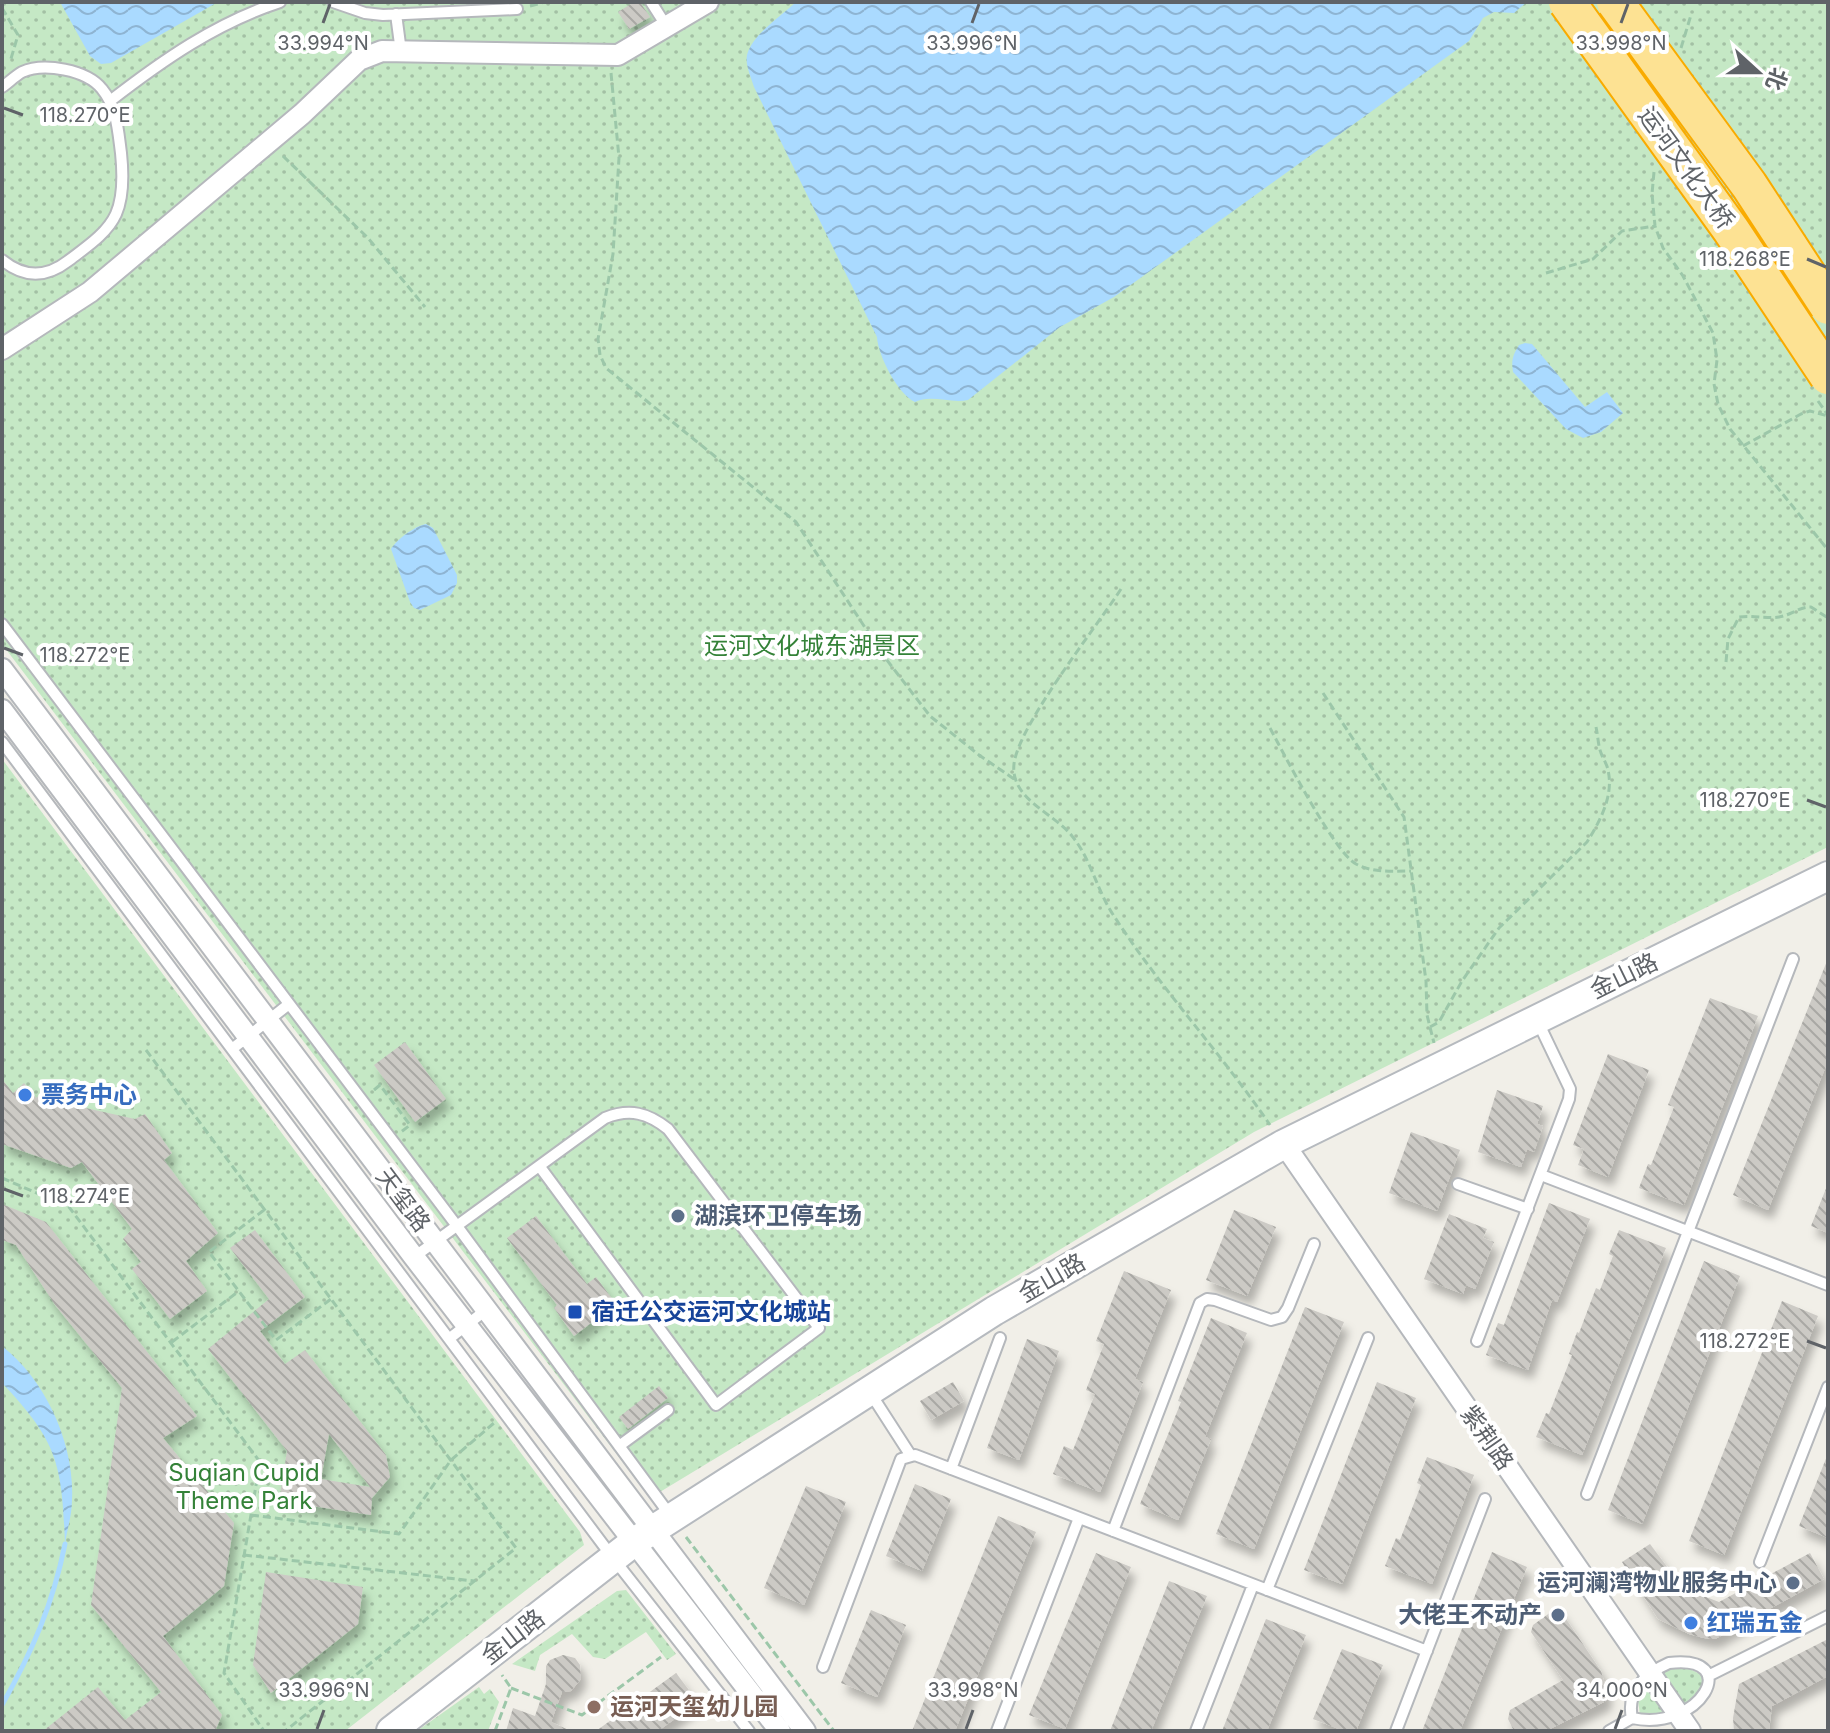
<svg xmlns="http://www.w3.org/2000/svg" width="1830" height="1733" font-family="Inter,'Noto Sans SC',sans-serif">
	<defs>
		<pattern id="park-dots" width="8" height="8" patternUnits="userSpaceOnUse" patternTransform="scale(2)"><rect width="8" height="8" fill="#c5e8c5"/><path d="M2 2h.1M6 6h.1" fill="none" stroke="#a3c0a4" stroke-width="1.8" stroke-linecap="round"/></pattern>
		<pattern id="water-waves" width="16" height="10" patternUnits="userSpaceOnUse" patternTransform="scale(2)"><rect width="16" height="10" fill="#aadaff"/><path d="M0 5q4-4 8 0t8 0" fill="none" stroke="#8eb4d2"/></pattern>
		<pattern id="building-back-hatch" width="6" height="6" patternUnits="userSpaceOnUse" patternTransform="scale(2)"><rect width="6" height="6" fill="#cccac5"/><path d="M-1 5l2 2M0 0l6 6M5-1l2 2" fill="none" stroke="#a9a8a4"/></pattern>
		<filter id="shadow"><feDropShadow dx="5" dy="9" stdDeviation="4" flood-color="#0004"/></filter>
	</defs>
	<rect width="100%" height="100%" fill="#f1efe8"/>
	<path fill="url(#park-dots)" d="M2,2H1828V847L1254,1132L650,1498L2,644Z
		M2,759L580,1532L584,1545L345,1731H2Z
		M626,1590L676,1654L667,1660L646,1632L605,1659L593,1657L572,1634L540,1655L535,1671L512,1664L617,1591Z
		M1686,1667L1702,1675C1706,1692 1702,1706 1687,1715L1659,1674L1672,1668Z
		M1650,1681L1678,1721C1663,1726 1653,1722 1640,1715L1638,1700Z
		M479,1687L484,1694L490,1689L499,1702L488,1731H417Z"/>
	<path fill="url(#water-waves)" d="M60,2H218L111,63L101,64L90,56Z
		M796,2H1527L1514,13L1494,12L1483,18L1469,41L1114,297L1060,327L968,400C951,404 931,394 915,402C898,394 878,356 877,337L754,87C751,77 745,65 747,55C752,35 781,16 796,2Z
		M1525,343L1532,344L1585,407L1607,392L1623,413L1601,432L1583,438L1566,429L1513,372C1511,360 1513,355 1519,345Z
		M426,524L433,528L457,575V583L451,595L420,610L414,608L410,602L391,549C397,539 415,526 426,524Z
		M2,1346C46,1380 75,1445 72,1500C72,1515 67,1530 65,1544C62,1464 58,1442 2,1383Z"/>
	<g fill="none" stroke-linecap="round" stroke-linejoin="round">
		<path stroke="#aadaff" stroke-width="5" d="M2,1705C32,1652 53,1604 65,1544"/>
	</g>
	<path fill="url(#building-back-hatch)" fill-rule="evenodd" filter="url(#shadow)" d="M634,2H640L650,17L629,29L618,12Z
		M1827,961L1828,1061L1768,1210L1733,1195Z
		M1710,998L1758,1016L1684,1205L1639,1188L1648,1164L1651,1165L1674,1107L1668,1105Z
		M405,1042L446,1099L415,1122L374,1065Z
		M1608,1054L1649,1070L1608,1177L1578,1165L1584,1149L1573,1145Z
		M2,1079L13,1093L24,1083L36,1098L48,1089L59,1102L135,1119L145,1114L172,1153L164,1160L218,1233L186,1261L207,1291L170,1319L132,1269L141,1262L123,1239L132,1229L82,1162L71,1168L2,1144Z
		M1497,1090L1543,1106L1537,1124L1543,1126L1534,1152L1527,1149L1521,1167L1478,1152Z
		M1411,1132L1460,1150L1437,1211L1389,1193Z
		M1827,1186H1828V1233L1811,1226Z
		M1549,1203L1590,1219L1557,1302L1552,1300L1528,1370L1486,1355L1498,1323L1504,1325Z
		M2,1204L46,1222L197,1416L163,1438L234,1523L224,1586L163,1636L222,1715L215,1731H43L98,1687L125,1720L161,1692L91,1605L122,1388L55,1305L16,1245L2,1240Z
		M1234,1210L1276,1227L1247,1296L1206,1280Z
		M1449,1214L1487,1229L1483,1238L1494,1242L1475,1289L1466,1285L1463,1294L1424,1279Z
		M536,1216L587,1284L596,1277L616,1304L574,1336L554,1308L557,1305L507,1238Z
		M255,1230L305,1297L260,1331L285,1364L305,1350L386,1455L390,1477L372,1498L371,1515L279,1501L287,1451L208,1349L269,1299L230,1248ZM329,1434L370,1487L321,1479Z
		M1619,1230L1666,1248L1582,1455L1536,1437L1546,1413L1549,1414L1572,1355L1569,1354L1577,1332L1579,1333L1596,1288L1600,1290L1613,1256L1609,1254Z
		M1704,1261L1740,1276L1642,1524L1608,1510Z
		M1124,1271L1171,1290L1135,1379L1143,1382L1100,1492L1053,1474L1064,1446L1073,1450L1095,1394L1086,1390L1104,1344L1096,1341Z
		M1782,1301L1818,1316L1724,1555L1689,1541Z
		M1305,1307L1344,1322L1254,1549L1216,1534Z
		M1211,1318L1247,1333L1205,1437L1211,1439L1178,1520L1140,1504L1181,1402L1178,1401Z
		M1027,1339L1059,1351L1019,1460L987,1448Z
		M953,1382L964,1401L931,1420L920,1401Z
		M1377,1382L1416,1398L1342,1584L1304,1570Z
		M659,1386L668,1398L628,1429L619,1417Z
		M1827,1456L1828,1457V1538L1799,1526Z
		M1427,1457L1474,1475L1432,1584L1385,1566L1396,1538L1400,1540L1421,1485L1417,1483Z
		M915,1484L951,1499L922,1571L886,1556Z
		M806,1486L846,1502L804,1605L764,1588Z
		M998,1516L1036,1532L955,1731H912Z
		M1650,1544L1683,1588L1719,1602L1810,1553L1824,1579L1715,1639L1704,1638L1689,1634L1658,1619L1622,1562Z
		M1492,1552L1527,1567L1460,1731H1422Z
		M1096,1553L1131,1567L1065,1729L1029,1715Z
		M266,1572L363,1587L358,1624L271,1693L253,1665Z
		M1169,1581L1207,1596L1151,1731H1110Z
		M1558,1607L1601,1671L1607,1691L1606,1701L1546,1731H1514L1508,1719L1510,1710L1563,1680L1531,1632L1533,1625Z
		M871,1610L906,1625L877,1697L841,1683Z
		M1266,1619L1306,1635L1267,1731H1222Z
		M1828,1639V1676L1772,1706L1769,1731H1734L1733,1718L1739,1684Z
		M1342,1649L1383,1665L1356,1731H1344L1313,1719Z
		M563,1655L575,1658L580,1665L581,1679L571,1691L562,1692L551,1722L571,1731H506L513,1708L535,1716L546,1684V1666L550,1660Z
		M676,1673L698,1702L658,1731H596Z"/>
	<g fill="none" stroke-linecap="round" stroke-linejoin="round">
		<defs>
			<path id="lane" d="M333,2L365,13L383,15L517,9
				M651,2L667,27
				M396,14L401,52
				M2,87C8,83 15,76 22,72C44,62 87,70 102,89C117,107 118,131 121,153C123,172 124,196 116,214C107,234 85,248 68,261C46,278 24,278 2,260
				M110,101C163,60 216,23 280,2
				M2,624L457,1226L670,1515
				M2,742L613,1558L749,1731
				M232,1049L289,1004
				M1541,1175L1828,1285
				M1458,1184L1528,1209
				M414,1257L605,1118C630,1108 648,1113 668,1129L819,1328L716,1405L540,1167
				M450,1338L486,1310
				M1477,1341L1569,1099L1570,1089L1537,1020
				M871,1394L911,1456
				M619,1446L668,1410
				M951,1469L1000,1338
				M1587,1494L1793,959
				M1113,1531L1200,1303L1207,1299L1215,1300L1271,1320L1282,1317L1288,1308L1314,1244
				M1760,1562L1828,1387
				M1267,1590L1368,1338
				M1669,1663C1745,1654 1700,1733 1632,1718C1626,1691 1646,1673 1669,1663Z
				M823,1667L901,1459L915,1455L1427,1651
				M1708,1676L1828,1616
				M997,1731L1079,1518
				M1196,1731L1253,1585
				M1396,1731L1485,1499
				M1609,1731L1632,1718"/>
			<path id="street" d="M2,349L90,292L302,114L359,60L382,51L618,55L708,2
				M2,669L805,1731
				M2,710L414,1257L780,1731
				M1284,1144L1690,1731"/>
			<path id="secondary" d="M391,1731L634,1542L994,1311L1284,1144L1828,876"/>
		</defs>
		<use href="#lane" stroke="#b5b8bc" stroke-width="14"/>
		<use href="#street" stroke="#b5b8bc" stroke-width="24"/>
		<use href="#secondary" stroke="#b6babf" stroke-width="32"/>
		<path stroke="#9cc7a9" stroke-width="3" stroke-dasharray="8 4" stroke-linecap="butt" d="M530,6L545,2
			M2,8L18,35L10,62
			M1681,48L1691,15
			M611,73L619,158L613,254L598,339L600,355L606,368L796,522L883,655L930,716L979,755L1014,779
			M283,156L368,238L425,307
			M1654,172L1652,194L1655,226L1663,248L1683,276L1713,333L1717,360L1714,384L1718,404L1730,429L1828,550
			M1546,273L1593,259L1622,231L1655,226
			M1743,446L1801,414L1810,411L1828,416
			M1121,589C1097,626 1018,726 1014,764C1010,799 1054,813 1072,836C1091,859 1097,891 1114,916C1161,989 1221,1053 1270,1125
			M1726,662L1728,639L1739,617C1753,615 1766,619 1779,617C1791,615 1799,607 1811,607L1828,618
			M1323,693L1404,817L1426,981L1427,1015L1434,1043
			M1270,728C1284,754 1334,852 1356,864C1373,873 1392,871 1411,871
			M1430,1027L1439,1022L1462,981L1499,928L1587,842C1600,821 1614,796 1608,770C1607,764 1603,759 1601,753C1598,745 1598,736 1596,727
			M146,1050L516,1548L285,1731
			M374,1090L380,1085L410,1125L401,1132
			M2,1178L69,1207L260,1462L224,1673L264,1731
			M264,1210L209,1252L276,1340L331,1299
			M172,1342L239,1291
			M251,1515L399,1534L451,1460L494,1423
			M686,1537L834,1731
			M244,1555L474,1581
			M511,1688L582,1715L661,1657
			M495,1731L511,1688L502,1675"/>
		<use href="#lane" stroke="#fff" stroke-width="10"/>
		<use href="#street" stroke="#fff" stroke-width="20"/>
		<use href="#secondary" stroke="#fff" stroke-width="28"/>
		<defs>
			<path id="highway-bridge" d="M1567,2L1731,230L1828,376
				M1615,2L1749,185L1828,306"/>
		</defs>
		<use href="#highway-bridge" stroke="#f9ab00" stroke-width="40" stroke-linecap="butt"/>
		<path stroke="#9cc7a9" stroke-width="3" stroke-dasharray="8 4" stroke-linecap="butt" d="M1818,401L1828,415"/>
		<use href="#highway-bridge" stroke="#fde293" stroke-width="36"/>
	</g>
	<path fill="none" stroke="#5f6368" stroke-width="3" d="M323,23L330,4M972,23L979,4M1621,23L1628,4M4,108L23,115M1807,259L1826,267M4,648L23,655M1807,800L1826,807M4,1189L23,1196M1807,1341L1826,1348M317,1729L324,1710M966,1729L973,1710M1615,1729L1622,1710"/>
	<g fill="#3f7fe0" stroke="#fff" stroke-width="3">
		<circle cx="25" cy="1095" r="8"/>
		<circle cx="1691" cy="1623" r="8"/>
	</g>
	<g fill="#5c6f8a" stroke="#fff" stroke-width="3">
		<circle cx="678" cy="1216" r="8"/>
		<circle cx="1793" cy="1583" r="8"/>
		<circle cx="1558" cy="1615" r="8"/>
	</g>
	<rect fill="#1a4fb4" stroke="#fff" stroke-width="3" x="567" y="1304" width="16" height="16" rx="4"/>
	<circle fill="#8d6e63" stroke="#fff" stroke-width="3" cx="594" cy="1707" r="8"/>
	<g text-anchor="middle" stroke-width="8" stroke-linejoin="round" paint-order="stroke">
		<g font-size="24" fill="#5f6368" stroke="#fff">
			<text transform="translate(1686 168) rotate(54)" y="8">运河文化大桥</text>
			<text transform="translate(1624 976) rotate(-26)" y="8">金山路</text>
			<text transform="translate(403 1200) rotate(53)" y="8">天玺路</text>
			<text transform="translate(1052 1278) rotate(-30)" y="8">金山路</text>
			<text transform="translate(1487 1438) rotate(55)" y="8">紫荆路</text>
			<text transform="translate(513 1637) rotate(-38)" y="8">金山路</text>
		</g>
		<g font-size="24" fill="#348238" stroke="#fff">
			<text x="812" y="654">运河文化城东湖景区</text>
			<text x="244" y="1481">Suqian Cupid<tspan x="244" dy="28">Theme Park</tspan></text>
		</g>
		<g font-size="24" font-weight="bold" fill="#366cbe" stroke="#fff" text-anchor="start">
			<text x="41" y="1103">票务中心</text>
			<text x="1707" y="1631">红瑞五金</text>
		</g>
		<g font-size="24" font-weight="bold" fill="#4e5e75" stroke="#fff" text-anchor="end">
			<text x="694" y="1224" text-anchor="start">湖滨环卫停车场</text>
			<text x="1777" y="1591">运河澜湾物业服务中心</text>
			<text x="1542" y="1623">大佬王不动产</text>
		</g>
		<g font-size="24" font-weight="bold" fill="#164399" stroke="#fff" text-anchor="start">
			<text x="591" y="1320">宿迁公交运河文化城站</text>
		</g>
		<g font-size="24" font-weight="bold" fill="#785e54" stroke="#fff" text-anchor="start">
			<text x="610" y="1715">运河天玺幼儿园</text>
		</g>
	</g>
	<g font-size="20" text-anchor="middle" fill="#5f6368" stroke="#fff" stroke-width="8" stroke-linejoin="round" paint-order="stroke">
		<text x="972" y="50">33.996°N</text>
		<text x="323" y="50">33.994°N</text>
		<text x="1621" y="50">33.998°N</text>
		<text x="85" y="122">118.270°E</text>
		<text x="1745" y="266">118.268°E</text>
		<text x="85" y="662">118.272°E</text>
		<text x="1745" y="807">118.270°E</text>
		<text x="85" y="1203">118.274°E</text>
		<text x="1745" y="1348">118.272°E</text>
		<text x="324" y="1697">33.996°N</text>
		<text x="973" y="1697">33.998°N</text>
		<text x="1622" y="1697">34.000°N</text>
	</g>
	<rect width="1830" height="1733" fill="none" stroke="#5f6368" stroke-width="8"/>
	<g transform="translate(1758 72) rotate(111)" stroke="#ffffff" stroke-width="6" paint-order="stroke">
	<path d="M0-6L14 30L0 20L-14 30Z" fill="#5f6368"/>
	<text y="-12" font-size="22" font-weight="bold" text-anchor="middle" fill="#5f6368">北</text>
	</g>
</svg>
